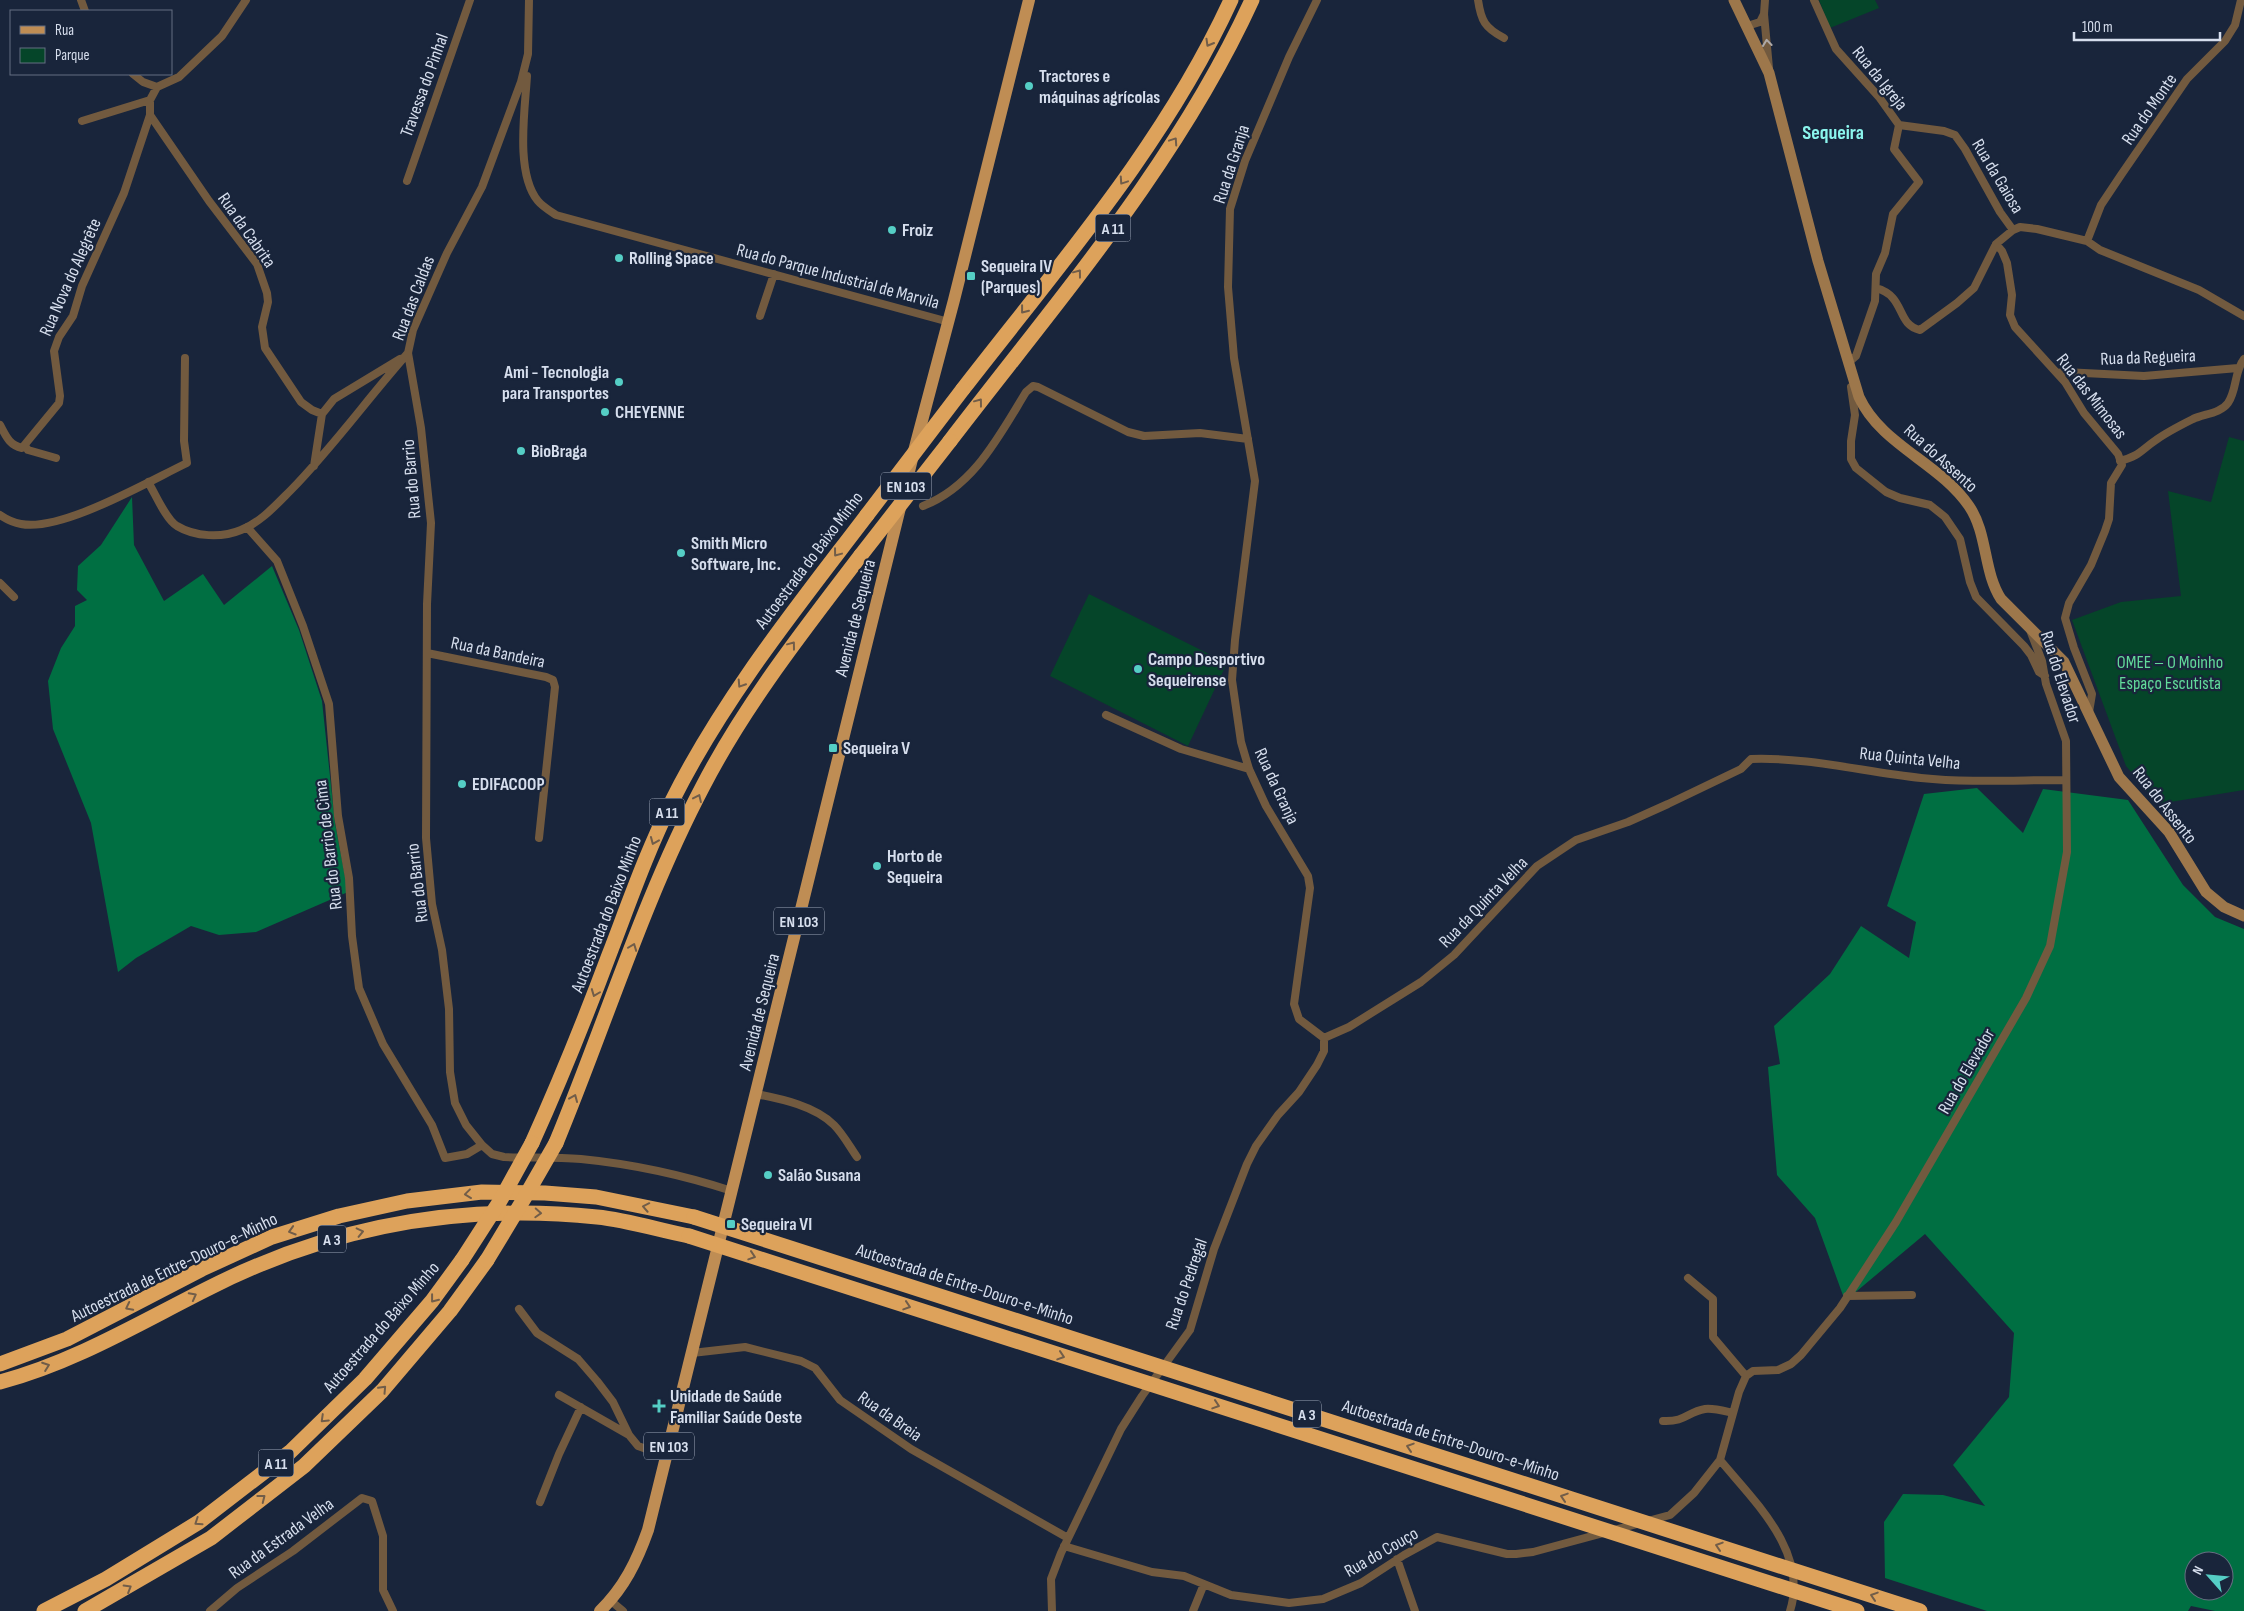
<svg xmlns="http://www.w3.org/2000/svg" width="2244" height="1611" font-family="'Sofia Sans Condensed',sans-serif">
	<rect width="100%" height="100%" fill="#19253b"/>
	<path fill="#054529" d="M1819,0H1875L1879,8L1830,28Z
		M2229,437L2244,441V790L2158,804L2126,766L2072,620L2121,602L2181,596L2168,491L2211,502Z
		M1089,594L1227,663L1188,746L1050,676Z"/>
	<path fill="#006f42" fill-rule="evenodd" d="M132,497L134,545L164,601L203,574L224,605L272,566L299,630L322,701L335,823L348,892L256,932L219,935L191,926L136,958L118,972L91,823L53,729L48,681L61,648L75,626V606L87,600L77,590L78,566L101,545Z
		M1977,788L2023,833L2043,789L2128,800L2183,885L2215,917L2244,929V1611H2215L2191,1606L2188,1611H1987L1885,1578L1884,1522L1903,1494L1943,1495L1985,1506L1953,1465L2009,1397L2014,1333L1925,1234L1845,1301L1815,1218L1777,1175L1768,1067L1780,1064L1774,1026L1830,974L1861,926L1909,958L1916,922L1887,906L1924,794ZM2194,1561H2224V1591H2194Z"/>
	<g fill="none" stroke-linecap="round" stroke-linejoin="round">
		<path stroke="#725a3f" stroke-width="8" d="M81,0L85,11
			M529,0L528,54L521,82L482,187L447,253L413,330L408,353L421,428L431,523L427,604L426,838L432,904L442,950L449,1009L450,1072L455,1103L466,1125L482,1145L492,1154L504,1157C529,1158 555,1157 581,1159C632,1164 683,1175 732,1191
			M1317,0L1289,57L1245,161L1230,209L1228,287L1234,358L1255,481L1235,640L1232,680L1241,742L1249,769L1266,806L1308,876L1310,888L1294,1004L1299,1019L1324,1038
			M1478,0C1481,21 1485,28 1504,38
			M1765,0L1764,14L1769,68
			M1814,0L1836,49L1879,97L1899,125L1894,149L1919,182L1893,214L1885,253L1876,274L1875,301L1856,356L1849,362
			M1747,26L1760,22L1764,14
			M133,74L143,82L157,87L179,77L222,36L246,0
			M527,76C525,110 515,173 538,201C542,206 550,211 556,215L949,322
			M157,87L150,100V115L209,201L257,264L267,293L268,302L262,327L265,348L301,402L312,410L322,414
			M82,121L150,100
			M1899,125L1944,131L1955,135L1965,149L2000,212L2013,230
			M407,181L470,0
			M2087,241L2101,205L2121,175L2187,79L2225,41L2235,25L2241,0
			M1996,244L2002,251L2007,263L2012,295L2010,315L2015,327L2065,382L2084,413L2118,454L2122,465L2111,483L2109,519L2105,531L2091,565L2069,603L2065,618L2074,648L2092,694L2089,712
			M1876,288C1906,296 1896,325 1920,330L1957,303L1974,288L1996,244L2013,230L2020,227L2037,229L2087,241L2100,250L2199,290L2244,316
			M760,316L774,274
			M2058,373L2064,372L2144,376L2238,368
			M1851,387L1855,415L1851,441V459L1856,468L1886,492L1900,498L1930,505L1945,517L1960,539L1970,582L1976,597L2024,646L2031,655L2039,672L2045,676
			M0,425C6,436 9,445 22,448L59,403L60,396L54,351L59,337L73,316L82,286L124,193L150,115
			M25,446L28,450L56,458
			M2120,461C2140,456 2141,450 2156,440C2167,432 2181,425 2193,419C2204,414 2221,413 2228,403C2237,390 2234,372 2244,359
			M314,466L322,414L334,399L400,359
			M148,482C155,493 166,520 177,526C195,537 222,538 241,530C261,522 276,505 291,490C333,447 368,398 408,353
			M923,506C974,486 999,436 1026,392L1033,386L1038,387L1128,432L1144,436L1200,433L1248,439
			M0,515C6,519 15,523 21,524C62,532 149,481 187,463L184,441L185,358
			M247,527L277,561L303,626L329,704L338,816L349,878L352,936L359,988L383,1044L432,1125L445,1158L467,1154L482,1145
			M0,583L14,597
			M427,653L546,677L553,680L555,687L539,838
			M1106,715L1181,749L1249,769
			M1324,1038L1349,1027L1421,982L1454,955L1537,866L1576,840L1628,822L1668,804L1741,769L1751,759C1808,757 1864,772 1921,778C1968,783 2017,780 2065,780
			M756,1094C782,1099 815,1106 834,1125C843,1134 850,1147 857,1157
			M1688,1278L1713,1299V1337L1746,1376
			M1847,1296L1912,1295
			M519,1309L537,1333L578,1359L597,1381L613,1402L629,1435L638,1446L666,1456
			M692,1353L745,1347L801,1361L815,1368L840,1400L911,1449L1068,1538
			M559,1395L629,1435
			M1663,1421C1686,1422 1687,1412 1705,1409C1714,1408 1724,1411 1733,1413
			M1720,1460C1754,1501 1809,1552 1790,1611
			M540,1502L559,1454L581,1407
			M1064,1546L1152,1572L1184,1576L1231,1595L1289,1603L1323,1599L1361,1583L1404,1555L1437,1537L1507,1554H1516L1533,1552L1670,1515L1694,1493L1720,1460L1739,1392L1746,1376L1753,1371L1778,1370L1791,1364L1801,1355L1840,1308L1896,1222L2026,998L2050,946L2067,852L2066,741L2046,684L2042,661L2030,630
			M1397,1559L1415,1611
			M611,1601L623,1611
			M210,1611L237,1588L293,1551L362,1498L372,1501L383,1536V1590L393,1611
			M1052,1611L1051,1579L1061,1553L1121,1429L1142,1396L1190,1330L1214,1249L1247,1164L1256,1146L1278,1115L1299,1092L1317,1065L1324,1051V1038
			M1193,1611L1204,1584"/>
		<path stroke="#9d774b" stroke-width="11" d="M1734,0L1769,73L1818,261L1859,397C1881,445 1940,463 1969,506C1988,534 1983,571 2001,599L2064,662L2119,777L2169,832L2206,892L2224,907L2244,916"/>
		<path stroke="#bf8d54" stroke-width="12" d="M600,1611C624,1588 637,1561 648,1530L914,451L954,300L1029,0"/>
		<path stroke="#dda25b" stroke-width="15" d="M963,389C1059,265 1165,144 1231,0
			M950,441C1058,300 1178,162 1252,0
			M532,1143C560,1081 585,1019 609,955C629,903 647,851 672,801C724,697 797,607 867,515
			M556,1143C605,1025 643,900 703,786C746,703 804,630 861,555
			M0,1364L67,1339L202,1269L272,1237L339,1216L407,1201L482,1192L545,1193L596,1197L694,1217
			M0,1382C75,1362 141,1322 209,1288C331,1226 461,1203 597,1217C627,1220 659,1230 689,1236
			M44,1611L106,1579L199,1522L290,1452L365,1379L432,1301L462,1260
			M85,1611L211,1538L304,1466L382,1391L450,1311L487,1260"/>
		<path stroke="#dda25b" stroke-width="15" d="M867,515L963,389
			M861,555L950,441
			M694,1217L1920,1611
			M689,1236L1857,1611
			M462,1260L500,1201L532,1143
			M487,1260L525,1197L556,1143"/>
	</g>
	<defs><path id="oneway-chevron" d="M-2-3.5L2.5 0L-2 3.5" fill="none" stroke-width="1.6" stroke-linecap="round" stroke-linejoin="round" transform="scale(1.25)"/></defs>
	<g stroke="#715d49">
		<use href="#oneway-chevron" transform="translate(1209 43) rotate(120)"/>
		<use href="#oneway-chevron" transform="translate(1174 141) rotate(-56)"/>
		<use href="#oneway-chevron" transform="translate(1123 181) rotate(124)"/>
		<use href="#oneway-chevron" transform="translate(1078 273) rotate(-53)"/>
		<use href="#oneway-chevron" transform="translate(1024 310) rotate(128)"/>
		<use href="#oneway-chevron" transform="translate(979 402) rotate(-53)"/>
		<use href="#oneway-chevron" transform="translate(837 553) rotate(127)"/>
		<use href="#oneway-chevron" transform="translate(792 645) rotate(-53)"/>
		<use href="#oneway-chevron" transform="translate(741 684) rotate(123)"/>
		<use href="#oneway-chevron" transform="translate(698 798) rotate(-65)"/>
		<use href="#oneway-chevron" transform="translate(654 841) rotate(113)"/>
		<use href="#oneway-chevron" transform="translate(633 947) rotate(-69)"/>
		<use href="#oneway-chevron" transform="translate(595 993) rotate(111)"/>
		<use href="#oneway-chevron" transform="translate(574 1098) rotate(-67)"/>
		<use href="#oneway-chevron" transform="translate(468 1194) rotate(173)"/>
		<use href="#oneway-chevron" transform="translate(646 1207) rotate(-169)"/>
		<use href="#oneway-chevron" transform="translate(538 1213) rotate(3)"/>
		<use href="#oneway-chevron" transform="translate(292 1231) rotate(163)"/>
		<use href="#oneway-chevron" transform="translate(360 1232) rotate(-13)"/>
		<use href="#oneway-chevron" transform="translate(752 1256) rotate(18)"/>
		<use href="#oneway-chevron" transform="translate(193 1296) rotate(-28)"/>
		<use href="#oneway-chevron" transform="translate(434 1299) rotate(128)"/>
		<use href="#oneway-chevron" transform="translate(907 1306) rotate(18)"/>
		<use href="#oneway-chevron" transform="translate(129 1307) rotate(153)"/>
		<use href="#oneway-chevron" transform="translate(1061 1356) rotate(18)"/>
		<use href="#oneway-chevron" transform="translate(46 1366) rotate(-20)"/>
		<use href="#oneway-chevron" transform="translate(383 1389) rotate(-47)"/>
		<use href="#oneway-chevron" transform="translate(1216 1405) rotate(18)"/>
		<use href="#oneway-chevron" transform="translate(324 1419) rotate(136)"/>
		<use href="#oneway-chevron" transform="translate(1410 1447) rotate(-162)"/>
		<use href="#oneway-chevron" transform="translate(1564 1497) rotate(-162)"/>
		<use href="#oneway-chevron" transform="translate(262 1498) rotate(-38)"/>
		<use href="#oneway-chevron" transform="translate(198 1522) rotate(146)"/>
		<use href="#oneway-chevron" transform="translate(1719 1546) rotate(-162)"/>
		<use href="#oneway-chevron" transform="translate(128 1588) rotate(-31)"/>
		<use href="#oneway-chevron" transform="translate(1874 1596) rotate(-162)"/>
	</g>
	<use stroke="#aea9a7" href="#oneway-chevron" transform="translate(1767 43) rotate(-96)"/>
	<g fill="#55cec5" stroke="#19253b" stroke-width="2">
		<circle cx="1029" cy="86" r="5"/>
		<circle cx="892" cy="230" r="5"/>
		<circle cx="619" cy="258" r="5"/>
		<rect x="966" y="271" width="10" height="10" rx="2.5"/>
		<circle cx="619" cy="382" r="5"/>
		<circle cx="605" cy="412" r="5"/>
		<circle cx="521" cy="451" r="5"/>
		<circle cx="681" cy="553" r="5"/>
		<circle cx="1138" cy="669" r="5"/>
		<rect x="828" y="743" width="10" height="10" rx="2.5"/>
		<circle cx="462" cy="784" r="5"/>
		<circle cx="877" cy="866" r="5"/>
		<circle cx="768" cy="1175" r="5"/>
		<rect x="726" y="1219" width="10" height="10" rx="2.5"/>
		<path d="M656.5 1398.5h5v5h5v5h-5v5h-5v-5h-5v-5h5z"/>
	</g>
	<g text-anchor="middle" stroke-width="4.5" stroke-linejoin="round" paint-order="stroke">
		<g fill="#19253b" stroke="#9da6b8" stroke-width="1">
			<rect x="1095.5" y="214.5" width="35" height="27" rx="4"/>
			<rect x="881" y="472.5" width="50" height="27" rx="4"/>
			<rect x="649.5" y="798.5" width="35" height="27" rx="4"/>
			<rect x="774" y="907.5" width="50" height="27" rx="4"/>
			<rect x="318" y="1225.5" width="28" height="27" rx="4"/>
			<rect x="1293" y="1400.5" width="28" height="27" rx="4"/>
			<rect x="644" y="1432.5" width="50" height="27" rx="4"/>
			<rect x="258.5" y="1449.5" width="35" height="27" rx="4"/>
		</g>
		<g font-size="16" font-weight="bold" fill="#d6deed">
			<text x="1113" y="234">A 11</text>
			<text x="906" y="492">EN 103</text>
			<text x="667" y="818">A 11</text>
			<text x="799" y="927">EN 103</text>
			<text x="332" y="1245">A 3</text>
			<text x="1307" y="1420">A 3</text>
			<text x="669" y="1452">EN 103</text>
			<text x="276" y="1469">A 11</text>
		</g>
		<g font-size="18" font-weight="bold" fill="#d6deed" stroke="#19253b" text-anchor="start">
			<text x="1039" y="82">Tractores e<tspan x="1039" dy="21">máquinas agrícolas</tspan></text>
			<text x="902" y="236">Froiz</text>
			<text x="629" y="264">Rolling Space</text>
			<text x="981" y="272">Sequeira IV<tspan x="981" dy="21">(Parques)</tspan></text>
			<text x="609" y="378" text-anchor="end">Ami - Tecnologia<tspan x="609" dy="21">para Transportes</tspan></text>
			<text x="615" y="418">CHEYENNE</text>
			<text x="531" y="457">BioBraga</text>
			<text x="691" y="549">Smith Micro<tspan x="691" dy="21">Software, Inc.</tspan></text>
			<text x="1148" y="665">Campo Desportivo<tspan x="1148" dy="21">Sequeirense</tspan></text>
			<text x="843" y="754">Sequeira V</text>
			<text x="472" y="790">EDIFACOOP</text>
			<text x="887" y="862">Horto de<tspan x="887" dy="21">Sequeira</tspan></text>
			<text x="778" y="1181">Salão Susana</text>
			<text x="741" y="1230">Sequeira VI</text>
			<text x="670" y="1402">Unidade de Saúde<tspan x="670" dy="21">Familiar Saúde Oeste</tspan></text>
		</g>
		<g font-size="18" fill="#d6deed" stroke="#19253b">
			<text transform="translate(1880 78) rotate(51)" y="6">Rua da Igreja</text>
			<text transform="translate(424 85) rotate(-70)" y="6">Travessa do Pinhal</text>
			<text transform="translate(2149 109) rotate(-55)" y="6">Rua do Monte</text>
			<text transform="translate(1231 164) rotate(-72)" y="6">Rua da Granja</text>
			<text transform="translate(1998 176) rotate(59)" y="6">Rua da Gaiosa</text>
			<text transform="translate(247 230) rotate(55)" y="6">Rua da Cabrita</text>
			<text transform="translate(838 276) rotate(15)" y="6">Rua do Parque Industrial de Marvila</text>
			<text transform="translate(70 277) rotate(-66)" y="6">Rua Nova do Alegrête</text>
			<text transform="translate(413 298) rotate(-69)" y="6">Rua das Caldas</text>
			<text transform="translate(2148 357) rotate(-2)" y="6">Rua da Regueira</text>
			<text transform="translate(2092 396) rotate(52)" y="6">Rua das Mimosas</text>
			<text transform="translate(1941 458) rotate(42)" y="6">Rua do Assento</text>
			<text transform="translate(411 479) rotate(-95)" y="6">Rua do Barrio</text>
			<text transform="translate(809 560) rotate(-53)" y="6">Autoestrada do Baixo Minho</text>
			<text transform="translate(855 618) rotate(-76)" y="6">Avenida de Sequeira</text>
			<text transform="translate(498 652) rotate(12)" y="6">Rua da Bandeira</text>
			<text transform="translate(2061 677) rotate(72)" y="6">Rua do Elevador</text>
			<text transform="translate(1910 758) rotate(6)" y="6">Rua Quinta Velha</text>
			<text transform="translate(1277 786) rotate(65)" y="6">Rua da Granja</text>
			<text transform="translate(2165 805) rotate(52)" y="6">Rua do Assento</text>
			<text transform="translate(328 845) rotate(-97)" y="6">Rua do Barrio de Cima</text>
			<text transform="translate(417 883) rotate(-97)" y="6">Rua do Barrio</text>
			<text transform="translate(1483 902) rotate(-46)" y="6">Rua da Quinta Velha</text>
			<text transform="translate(606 914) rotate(-69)" y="6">Autoestrada do Baixo Minho</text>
			<text transform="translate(759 1012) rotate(-76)" y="6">Avenida de Sequeira</text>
			<text transform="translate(1966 1071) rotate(-60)" y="6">Rua do Elevador</text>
			<text transform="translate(174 1267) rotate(-26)" y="6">Autoestrada de Entre-Douro-e-Minho</text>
			<text transform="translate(965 1284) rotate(18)" y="6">Autoestrada de Entre-Douro-e-Minho</text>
			<text transform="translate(1186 1284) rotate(-71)" y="6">Rua do Pedregal</text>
			<text transform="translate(381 1327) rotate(-49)" y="6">Autoestrada do Baixo Minho</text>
			<text transform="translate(890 1416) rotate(35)" y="6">Rua da Breia</text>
			<text transform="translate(1451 1440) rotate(18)" y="6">Autoestrada de Entre-Douro-e-Minho</text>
			<text transform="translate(281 1538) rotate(-36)" y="6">Rua da Estrada Velha</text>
			<text transform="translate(1381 1552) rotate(-30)" y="6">Rua do Couço</text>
		</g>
		<g font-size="18" fill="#62da9a" stroke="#19253b">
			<text x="2170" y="668">OMEE – O Moinho<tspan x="2170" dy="21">Espaço Escutista</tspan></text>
		</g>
		<g font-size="20" font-weight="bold" fill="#8bf5ed" stroke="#19253b">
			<text x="1833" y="139">Sequeira</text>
		</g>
	</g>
	<rect x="10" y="10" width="162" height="65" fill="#19253b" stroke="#656f82"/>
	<rect x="20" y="26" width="25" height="8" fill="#bf8d54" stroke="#656f82"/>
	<text x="55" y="35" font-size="15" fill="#d6deed">Rua</text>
	<rect x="20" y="48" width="25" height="15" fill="#054529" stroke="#656f82"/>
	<text x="55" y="60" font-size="15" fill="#d6deed">Parque</text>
	<g transform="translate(2209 1576) rotate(297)"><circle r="24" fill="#19253b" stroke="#656f82"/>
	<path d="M0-4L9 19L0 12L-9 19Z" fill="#55cec5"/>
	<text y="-8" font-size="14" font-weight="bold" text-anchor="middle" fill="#d6deed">N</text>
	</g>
	<path d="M2074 32v8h146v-8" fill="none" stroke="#d6deed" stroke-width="2.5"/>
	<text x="2082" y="32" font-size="15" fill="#d6deed" stroke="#19253b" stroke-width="4" paint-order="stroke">100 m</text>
</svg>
